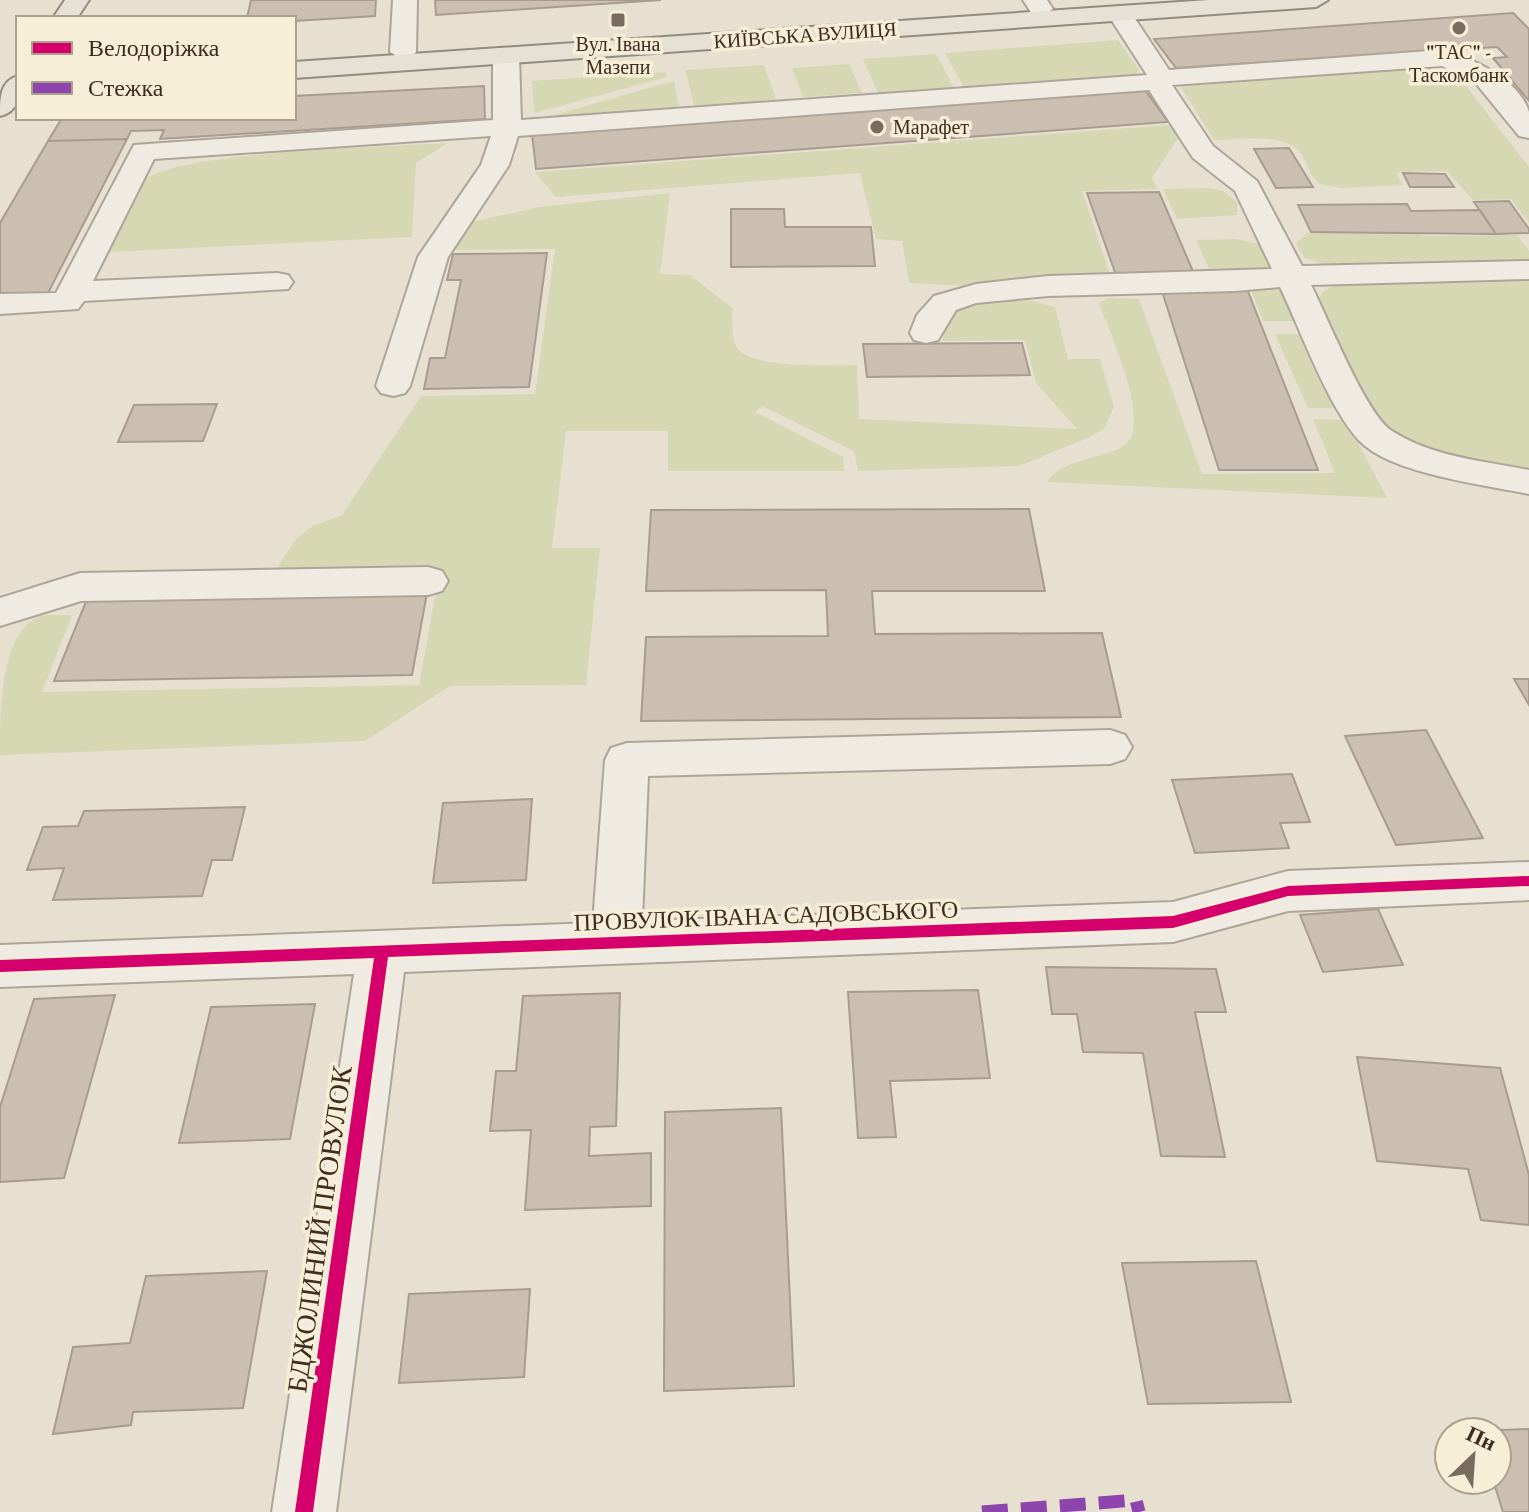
<svg xmlns="http://www.w3.org/2000/svg" width="1529" height="1512" font-family="'Crimson Pro',serif">
	<rect width="100%" height="100%" fill="#e7e0d1"/>
	<path fill="#d6d7b3" d="M1118,40L1139,70L1134,76L965,89L945,53Z
		M936,54L955,90L879,95L863,59Z
		M849,64L862,93L803,97L792,68Z
		M764,65L777,102L695,108L685,70Z
		M1423,68L1444,70L1460,78L1529,167V223L1511,199L1473,200L1449,173L1443,171L1400,172L1397,174L1403,185L1341,188L1320,184C1309,176 1308,163 1300,152C1284,132 1237,140 1214,140L1181,87Z
		M634,69L635,74L666,72L667,77L534,113L532,81L617,75V70Z
		M674,81L680,110L547,117Z
		M1171,125L1181,133L1152,178L1157,189L1082,191L1111,277L984,287L909,283L902,241L876,239L860,173L556,197L535,172Z
		M448,143L416,163L412,237L109,252C118,230 126,196 144,180C179,151 392,147 448,143Z
		M1211,188L1223,191L1238,203L1237,215L1177,219L1163,189Z
		M670,193L660,274L690,275L732,308C733,319 731,336 736,346C748,370 832,365 857,365L859,419L1077,429L1036,383L1025,340L943,341L942,325L956,303L1021,298L1055,307L1068,359H1100L1114,407L1104,429L1085,439L1019,466L858,471L854,451L762,406L755,412L843,457L844,471H668V431H566L552,548H600L586,685L450,686L365,741L0,755C0,712 0,630 41,616C50,614 62,616 72,615L42,692L419,685L440,570L273,574L296,539L313,526L342,515L421,396L535,394L555,249L452,250L467,223L539,207Z
		M1418,232L1422,236L1517,235L1529,251V264L1329,266L1305,258L1296,244L1307,233Z
		M1235,239L1260,244L1275,270L1211,273L1196,240Z
		M1529,278V472C1477,461 1405,458 1371,413L1318,301L1322,292L1341,282Z
		M1250,287L1284,291L1300,321H1263Z
		M1109,298L1139,299L1202,474L1335,473L1313,419L1346,420L1387,498L1047,482C1056,467 1075,463 1090,458C1103,454 1121,452 1129,440C1148,415 1109,331 1099,303Z
		M1275,334H1306L1340,408H1308Z"/>
	<path fill="#cbbfb2" stroke="#a89c90" stroke-width="2" d="M251,0H376L375,16L294,21L247,18Z
		M435,0H661L436,15Z
		M1513,13L1529,29V101L1493,58L1507,57L1497,47L1176,68L1154,39Z
		M484,86L485,119L160,139L164,130L131,131L127,139L48,141L62,118H294V96Z
		M1145,90L1168,122L536,169L532,134Z
		M127,139L47,295L0,296V223L48,141Z
		M1289,148L1313,187L1276,188L1254,149Z
		M1403,173L1445,174L1454,187H1410Z
		M1159,192L1195,276L1117,278L1087,193Z
		M1509,201L1529,229V233L1496,234L1474,202Z
		M1407,204L1411,211L1480,210L1496,234L1311,232L1298,205Z
		M731,209H784L785,227H871L875,266L731,267Z
		M547,253L529,387L424,389L430,358H445L461,280H447L453,254Z
		M1161,288L1247,289L1318,470H1219Z
		M1022,343L1030,375L867,377L863,344Z
		M217,404L203,441L118,442L134,405Z
		M1029,509L1045,591H872L875,634L1102,633L1121,717L641,721L646,637L828,636L826,590L646,591L651,510Z
		M427,593L412,675L54,681L87,599Z
		M1514,679H1529V705Z
		M1426,730L1483,838L1396,845L1345,736Z
		M1292,774L1310,822L1280,823L1289,848L1195,853L1172,780Z
		M532,799L526,880L433,883L443,803Z
		M245,807L232,860H212L202,896L53,900L64,868L27,870L43,827L78,826L84,811Z
		M1378,909L1403,965L1323,972L1300,915Z
		M1046,967L1216,969L1226,1012H1195L1225,1157L1161,1156L1143,1053L1083,1052L1077,1014H1052Z
		M978,990L990,1078L890,1081L896,1137L858,1138L848,992Z
		M620,993L616,1126L590,1127L589,1156L651,1153V1206L525,1210L531,1130L490,1131L496,1071H516L523,996Z
		M115,995L64,1178L0,1182V1107L34,999Z
		M315,1004L290,1139L179,1143L211,1007Z
		M1357,1057L1500,1068L1529,1175V1225L1481,1220L1468,1169L1377,1161Z
		M781,1108L794,1386L664,1391L665,1112Z
		M1256,1261L1291,1402L1148,1404L1122,1263Z
		M267,1271L243,1408L133,1412L131,1425L53,1434L73,1347L130,1343L146,1276Z
		M530,1289L524,1377L399,1383L409,1294Z
		M1529,1429V1512H1503L1493,1480H1497V1432L1477,1431Z"/>
	<g fill="none" stroke-linecap="round" stroke-linejoin="round">
		<defs>
			<path id="minor" d="M393,0H417L416,52L412,57L403,60L390,52Z
				M1023,0H1047L1053,9L1041,16L1032,14Z
				M1119,6L1128,8L1169,70L1443,50C1472,58 1520,80 1529,112C1529,120 1529,131 1529,138L1519,136L1474,81L1442,66L1172,85L1213,146L1257,181L1302,266L1529,261V279L1311,285C1327,316 1366,415 1392,431C1432,457 1484,461 1529,470V494C1485,485 1397,474 1364,445C1331,416 1300,328 1280,287L1235,291L1048,296L976,303L956,310L938,340L926,343L914,340L910,333L917,315L934,296L976,284L1048,276L1272,269L1235,191L1193,158L1149,90L518,136L509,165L448,257L410,386L405,393L393,396L381,393L376,386L418,257L481,165L491,136L154,159L93,281L277,273L288,275L293,282L288,289L84,301L78,309L0,314V294L56,293L134,145L493,120V56L506,48L519,56L521,120L1147,75L1107,13Z
				M428,567L442,571L448,581L442,591L428,595L81,601L0,626V598L80,573Z
				M1110,730L1125,735L1132,747L1125,759L1110,764L648,776L642,921L1173,902L1288,871L1529,862V900L1288,911L1173,942L404,972L336,1512H272L354,974L0,987V945L593,923L605,760L611,748L627,743Z"/>
			<path id="major" d="M65,0H89L77,18H53Z
				M1209,0H1328L1316,7L294,78V62Z
				M18,76C18,94 21,111 0,116C0,98 0,81 18,76Z"/>
		</defs>
		<use href="#minor" stroke="#ada599" stroke-width="4"/>
		<use href="#major" stroke="#928b80" stroke-width="4"/>
		<use href="#minor" fill="#efebe3" fill-rule="evenodd"/>
		<use href="#major" fill="#e6e1d4" fill-rule="evenodd"/>
		<path stroke="#8e44ad" stroke-width="13" stroke-dasharray="26 13" stroke-linecap="butt" d="M982,1512L1136,1500L1139,1512"/>
		<defs>
			<path id="cycleway" d="M1529,876V886L1288,896L1173,928L388,957L313,1512H295L374,958L0,972V960L1173,916L1288,886Z"/>
		</defs>
		<use href="#cycleway" stroke="#f7eed8" stroke-width="5"/>
		<use href="#cycleway" fill="#d6006c" fill-rule="evenodd"/>
	</g>
	<g fill="#786c5e" stroke="#f7eed8" stroke-width="3">
		<rect x="610" y="12" width="16" height="16" rx="4"/>
		<circle cx="1459" cy="28" r="8"/>
		<circle cx="877" cy="127" r="8"/>
	</g>
	<g text-anchor="middle" stroke-width="7" stroke-linejoin="round" paint-order="stroke">
		<g font-size="20" fill="#3d2e20" stroke="#f7eed8">
			<text transform="translate(805 35) rotate(-4)" y="7">КИЇВСЬКА ВУЛИЦЯ</text>
		</g>
		<g font-size="20" fill="#3d2e20" stroke="#f7eed8">
			<text x="618" y="51">Вул. Івана<tspan x="618" dy="23">Мазепи</tspan></text>
			<text x="1459" y="59">"ТАС" -<tspan x="1459" dy="23">Таскомбанк</tspan></text>
			<text x="893" y="134" text-anchor="start">Марафет</text>
		</g>
		<g font-size="24" fill="#3d2e20" stroke="#f7eed8">
			<text transform="translate(766 916) rotate(-2)" y="8">ПРОВУЛОК ІВАНА САДОВСЬКОГО</text>
		</g>
		<g font-size="28" fill="#3d2e20" stroke="#f7eed8">
			<text transform="translate(319 1229) rotate(-82)" y="10">БДЖОЛИНИЙ ПРОВУЛОК</text>
		</g>
	</g>
	<rect x="16" y="16" width="280" height="104" fill="#f7eed8" stroke="#ada18e" stroke-width="2"/>
	<rect x="32" y="42" width="40" height="12" fill="#d6006c" stroke="#ada18e" stroke-width="2"/>
	<text x="88" y="56" font-size="24" fill="#3d2e20">Велодоріжка</text>
	<rect x="32" y="82" width="40" height="12" fill="#8e44ad" stroke="#ada18e" stroke-width="2"/>
	<text x="88" y="96" font-size="24" fill="#3d2e20">Стежка</text>
	<g transform="translate(1473 1456) rotate(25)"><circle r="38" fill="#f7eed8" stroke="#ada18e" stroke-width="2"/>
	<path d="M0-6L14 30L0 20L-14 30Z" fill="#786c5e"/>
	<text y="-12" font-size="22" font-weight="bold" text-anchor="middle" fill="#3d2e20">Пн</text>
	</g>
</svg>
